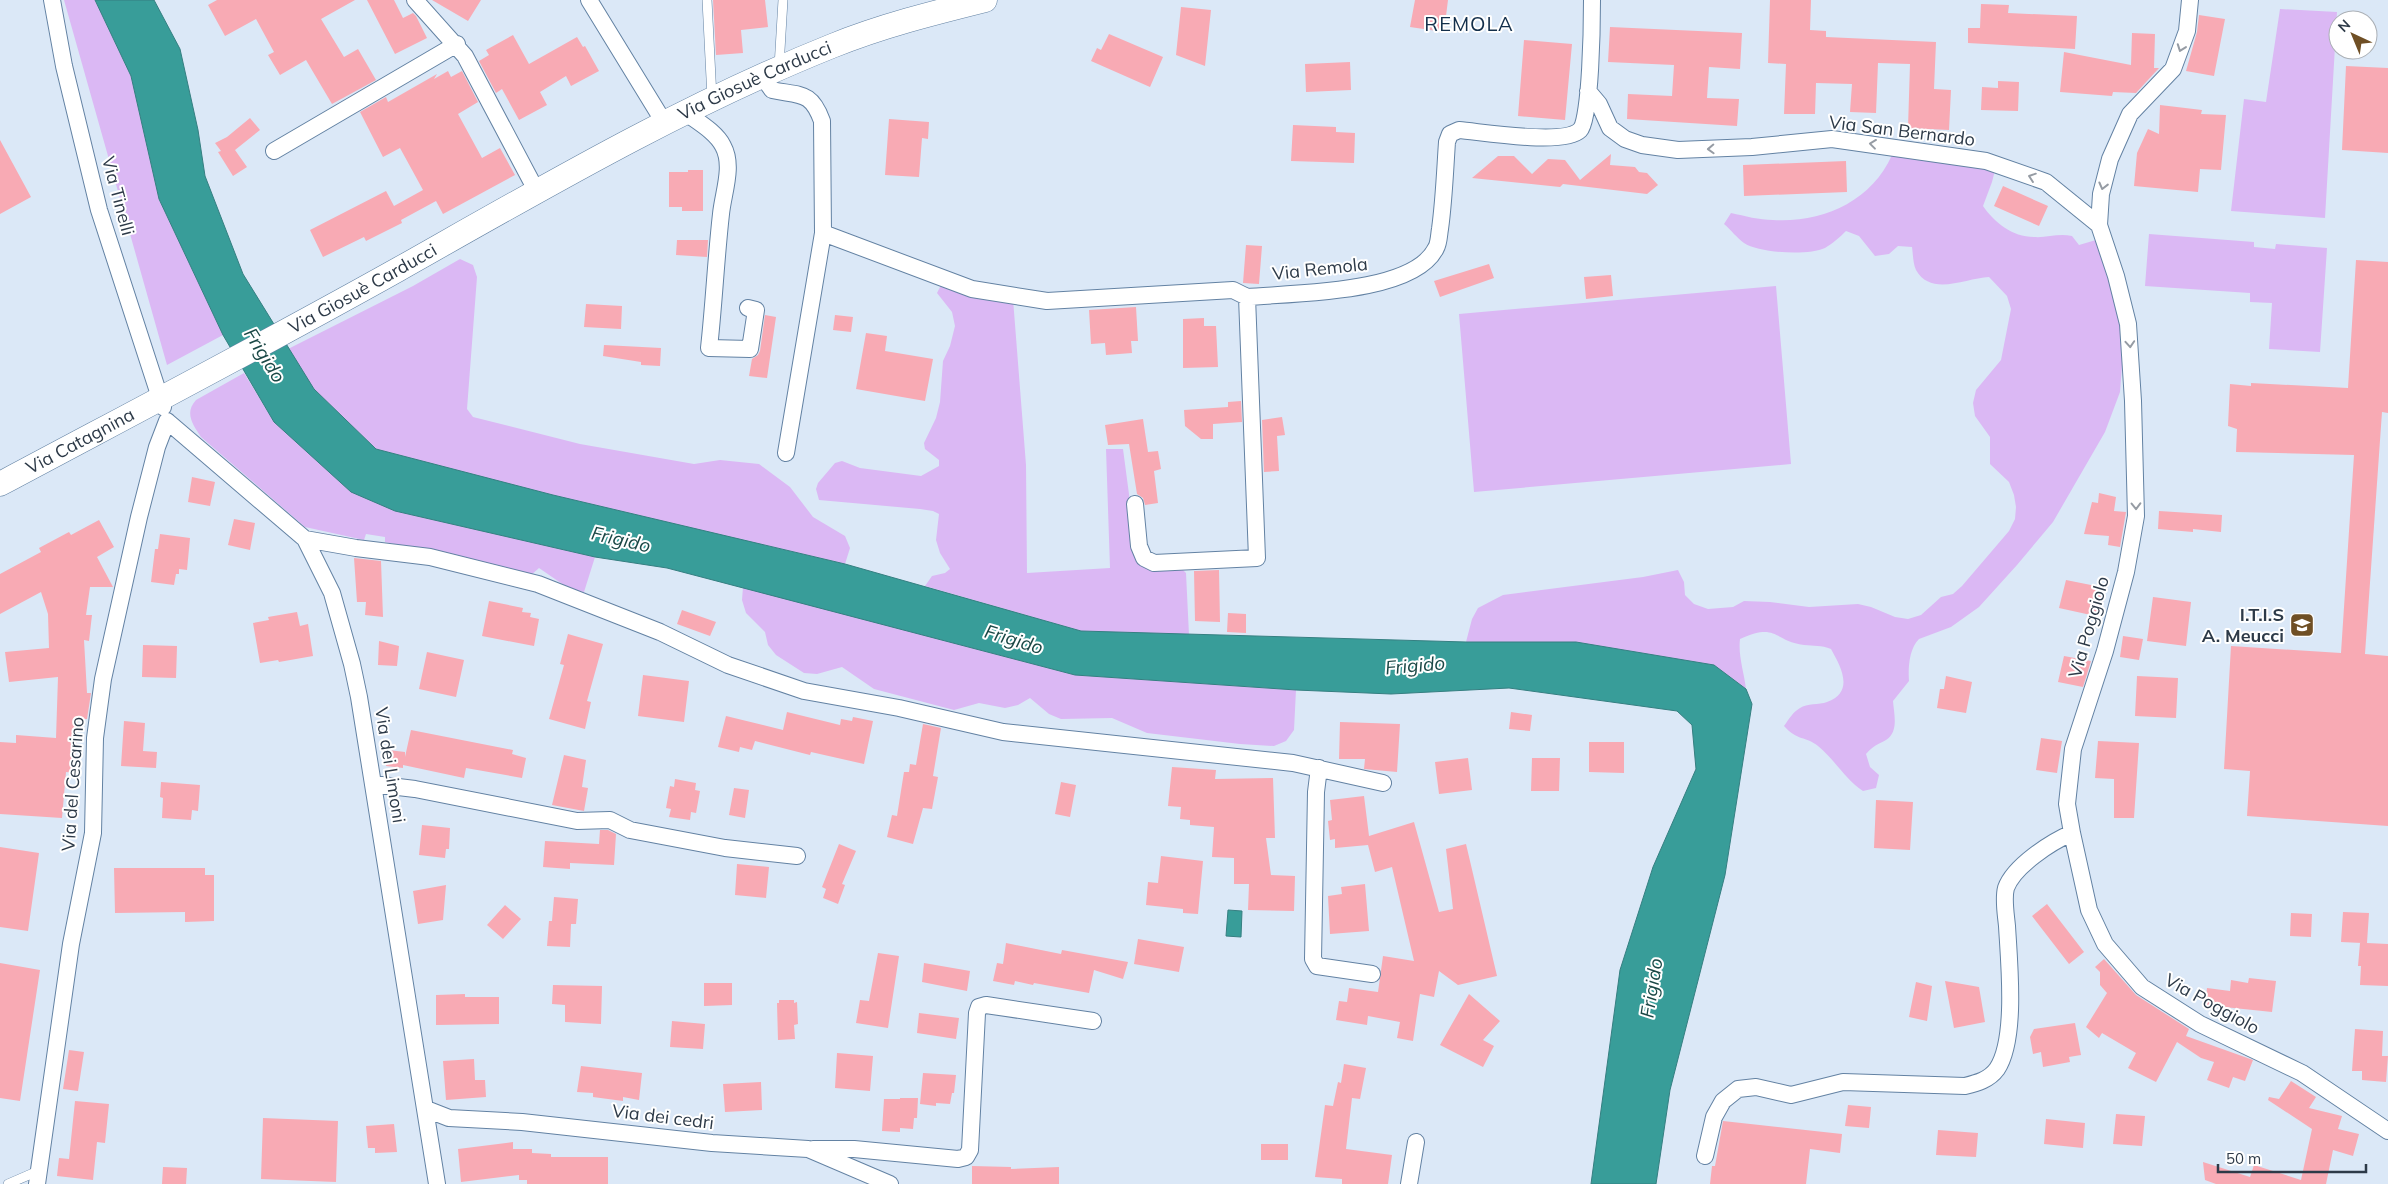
<svg xmlns="http://www.w3.org/2000/svg" width="2388" height="1184" font-family="Mulish,sans-serif">
	<rect width="100%" height="100%" fill="#dbe8f7"/>
	<path fill="#dbb8f4" d="M64,0H95L131,76L159,199L223,335L167,365Z
		M2280,9L2337,12L2325,218L2231,211L2244,99L2266,102Z
		M1892,155L1995,170L1992,182L1983,206C1994,222 2012,237 2034,237C2047,238 2058,233 2072,236L2079,245L2096,240L2120,314L2124,339L2120,392L2105,432L2053,522L2017,565L1979,607L1951,627L1919,639C1909,649 1908,668 1909,681L1893,701C1894,714 1899,732 1886,740C1877,745 1874,745 1866,754L1870,767L1879,775L1876,788L1863,791C1845,779 1835,760 1818,746C1806,736 1797,741 1784,726C1789,719 1793,712 1800,708C1807,703 1819,705 1827,702C1855,692 1841,667 1831,649C1821,645 1814,646 1804,645C1773,641 1778,622 1740,639C1738,656 1744,672 1746,689L1714,665L1576,642H1466L1472,619L1478,608L1503,595L1643,577L1678,570L1684,582L1685,595L1694,604L1708,609L1733,607L1744,601L1770,602L1809,607L1858,604L1871,607L1895,617L1908,619L1921,615L1941,597L1953,594L1962,586L2009,531L2015,519L2016,507L2014,495L2009,482L1990,464V437L1975,416L1973,403L1976,390L2001,360L2011,309L2007,296L1989,277C1966,278 1931,297 1916,270C1913,264 1913,254 1912,247L1898,246L1889,254L1875,256L1859,236L1846,231C1840,237 1832,244 1825,248C1808,256 1759,253 1744,243C1737,238 1731,230 1724,224L1731,213C1745,216 1759,220 1773,220C1822,223 1871,202 1892,155Z
		M2149,234L2254,242V247L2275,249L2276,244L2327,248L2320,352L2269,349L2272,303L2250,302V293L2145,286Z
		M460,259L473,265L477,277L467,409L473,417L580,444L694,464L720,460L759,464L790,487L813,517L845,536L850,548L845,564L553,495L376,449L314,389L288,349L413,286Z
		M942,283L1013,299L1026,465L1027,573L1110,568L1106,449H1123L1138,562L1148,569L1181,568L1186,573L1189,635L1081,631L925,586L932,576L945,573L950,569L940,553L936,540L939,514L933,511L920,509L819,500L816,489L818,483L835,463L842,461L860,468L921,476L939,466V460L925,449L924,443L936,418L940,402L943,361L950,346L955,326L952,312L937,293Z
		M1776,286L1791,464L1474,492L1459,314Z
		M244,373L274,422L395,511L595,557L584,592L571,590L539,568L530,576L466,559L385,542V537L366,534L364,540L305,527L201,437C193,425 184,413 196,400Z
		M743,587L1075,675L1296,690L1294,730L1286,741L1274,746L1240,744L1147,733L1112,718L1061,719L1049,714L1030,698L1018,705L1005,708L979,703L954,710L874,689L842,667L817,674L804,673L776,655L768,645L765,632L746,613L742,600Z"/>
	<path fill="#389d99" stroke="#357f81" d="M95,0H154L180,49L198,130L205,176L243,274L314,389L376,449L553,495L845,564L1081,631L1466,642H1576L1714,665L1746,689L1752,704L1725,875L1670,1090L1656,1184H1591L1620,970L1653,867L1696,769L1692,725L1677,711L1509,688L1391,694L1296,690L1075,675L667,568L595,557L395,511L351,492L274,422L223,335L159,199L131,76Z
		M1228,910L1242,911L1241,937L1226,936Z"/>
	<path fill="#f8aab4" d="M217,0H355L321,19L344,57L358,49L376,80L332,104L306,60L280,75L268,55L274,52L256,19L225,36L208,5Z
		M367,0H394L403,18L413,13L416,16L427,38L395,54Z
		M432,0H481L468,21Z
		M713,0H765L768,27L741,30L743,53L716,55Z
		M1415,0H1448L1444,32L1410,27Z
		M1770,0H1811L1810,30L1826,31V37L1936,42L1934,89L1951,90L1949,130L1908,128L1910,64L1878,63L1876,113L1850,112L1852,84L1816,83L1815,114H1784L1786,64L1768,63Z
		M1981,4L2009,5L2008,13L2077,16L2075,49L1968,43V28H1980Z
		M1181,7L1211,10L1205,66L1176,55Z
		M2199,15L2225,19L2214,76L2186,71L2197,32Z
		M1610,27L1742,33L1740,69L1709,67L1707,98L1739,99L1737,126L1627,119L1628,94L1672,96L1674,65L1608,62Z
		M2132,33L2155,34L2154,68H2159L2136,93L2113,92L2112,96L2060,92L2064,52L2131,65Z
		M1109,34L1163,57L1150,87L1091,61L1097,48L1101,50Z
		M513,35L529,64L577,37L583,47L585,46L599,71L571,86L566,76L540,92L547,105L519,120L502,89L496,93L479,61L489,55L486,50Z
		M1524,40L1572,44L1565,120L1518,116Z
		M1350,62L1351,90L1306,92L1305,64Z
		M2346,66L2388,68V153L2342,150Z
		M448,71L451,77L462,71L478,102L458,114L482,158L500,148L515,175L443,214L436,201L401,220L402,223L366,241L364,237L323,257L310,230L386,191L394,206L423,190L400,148L383,157L360,112L386,97L388,102L437,74L434,79Z
		M1998,81L2019,82L2018,111L1981,110L1982,87L1998,88Z
		M2160,105L2202,110L2201,114L2226,115L2221,170L2200,169L2198,192L2134,186L2137,153L2148,129L2159,134Z
		M250,118L260,130L235,150L247,167L233,176L218,152L221,151L215,143L227,137Z
		M889,119L929,122L928,139L922,138L919,177L885,175Z
		M1293,125L1336,127V132L1355,133L1354,163L1291,161Z
		M0,140L31,197L0,214Z
		M1611,154L1610,165L1635,167L1639,172L1647,173L1658,185L1647,194L1563,184L1560,187L1472,178L1498,156H1514L1532,174L1548,159L1565,160L1580,180Z
		M1846,161L1847,192L1744,196L1743,165Z
		M688,170H703V211H682V207H669V172H688Z
		M2003,186L2048,206L2039,226L1994,206Z
		M677,240H708L707,257L676,255Z
		M1246,245L1262,246L1259,284L1243,283Z
		M2356,260L2388,262V413L2382,412L2365,654L2388,656V826L2247,816L2250,771L2224,769L2231,646L2341,653L2354,455L2236,452L2237,429L2228,426L2230,384L2251,386V383L2348,388Z
		M1489,264L1494,278L1440,297L1434,281Z
		M1611,275L1613,296L1586,299L1584,277Z
		M586,304L622,306L621,329L584,327Z
		M1136,307L1138,341H1131L1132,353L1106,355L1105,343L1091,344L1089,310Z
		M765,315L776,317L767,378L749,376L752,359L758,355L760,351Z
		M835,315L853,317L851,332L833,330Z
		M1204,318V326H1216L1218,367L1183,368V319Z
		M866,333L887,336L885,351L933,359L925,401L856,389Z
		M604,345L661,348L660,366L641,365V362L603,356Z
		M1241,401L1242,422L1213,424V439H1201L1185,426L1184,410L1228,407V402Z
		M1282,417L1285,435L1277,436L1279,471L1264,472L1262,420Z
		M1143,419L1148,452L1158,451L1161,469L1154,471L1158,503L1145,505L1143,498L1137,494L1129,444L1108,445L1105,425Z
		M192,477L215,482L210,506L188,502Z
		M2099,493L2116,497L2114,511L2126,512L2120,547L2108,545L2109,536L2084,534L2092,502L2098,503Z
		M2159,511L2222,515L2221,532L2193,529V532L2158,529Z
		M234,519L255,523L250,550L228,545Z
		M99,520L114,547L97,557L113,587H90L86,615H92L89,641L84,640L87,693H91L87,719H78L74,773L66,772L62,818L0,814V742L16,743V735L56,738L58,677L9,682L5,652L49,648L48,614L41,592L0,614V574L41,552L39,548L69,532L71,535Z
		M160,534L190,538L187,570L179,569V574H176L174,585L151,582L155,549H158Z
		M354,558L381,561L383,617L365,615L366,602H357Z
		M1219,570L1220,622L1195,621L1194,571Z
		M2066,580L2096,586V590L2105,591L2100,617L2059,608Z
		M2153,597L2191,602L2186,646L2147,641Z
		M489,601L523,608L522,612L531,613L530,617L539,619L534,646L482,636Z
		M682,610L716,622L710,636L677,624Z
		M297,612L300,626L308,624L313,656L279,662L278,660L260,663L253,623L269,620L268,617Z
		M1228,613L1246,614V633L1227,632Z
		M568,634L603,644L587,701L591,702L585,729L549,719L564,665L560,664Z
		M2123,636L2143,639L2139,660L2120,657Z
		M379,641L399,646L397,666L378,665Z
		M143,645L177,646L176,678L142,677Z
		M427,652L464,660L456,697L419,689Z
		M2064,656L2091,661L2083,687L2058,682Z
		M643,675L689,681L684,722L638,716Z
		M1946,676L1972,682L1966,713L1937,708L1940,689H1944Z
		M2137,676L2178,678L2176,718L2135,716Z
		M787,712L840,725L841,719L852,721L853,717L873,721L864,764L811,752L810,755L755,741L752,750L740,747L739,752L718,747L726,716L783,730Z
		M1511,712L1532,715L1530,731L1509,729Z
		M124,721L145,723L143,751L157,752L156,768L121,766Z
		M1340,722L1400,724L1397,772L1364,769L1365,759H1339Z
		M923,724L941,728L933,776L938,777L932,809L923,808L913,844L887,837L892,815L897,816L904,772H909L910,764L916,765Z
		M411,730L513,750L512,754L526,758L522,778L466,768L464,778L403,765V768L386,766L388,750L405,752V757Z
		M2041,738L2062,741L2057,773L2036,770Z
		M2098,741L2139,743L2134,818H2114V779L2095,778Z
		M1589,742H1624V773L1589,772Z
		M564,755L586,760L582,787L588,788L584,811L552,805Z
		M1468,758L1472,790L1439,794L1435,762Z
		M1532,758H1560L1559,791H1531Z
		M1172,767L1216,770L1215,779L1273,778L1275,838H1266L1271,875L1295,876L1294,911L1248,910L1249,884H1234V858L1212,857L1214,827L1190,825V820L1180,819L1181,807L1168,806Z
		M675,779L696,783L695,790L700,791L696,813L691,812L690,820L669,817L671,809L666,808L670,786L674,787Z
		M161,782L200,785L198,811L192,810L191,820L162,818L163,798L160,797Z
		M1061,782L1076,785L1070,817L1055,814Z
		M734,788L749,790L745,818L729,815Z
		M1364,796L1369,836L1414,822L1439,912L1453,909L1446,849L1466,844L1497,976L1458,985L1439,971L1434,997L1420,994L1413,1041L1397,1038L1400,1022L1368,1016L1367,1025L1336,1020L1339,1001L1347,1002L1349,988L1378,992L1383,956L1414,961L1392,867L1375,872L1368,845L1335,848V839L1330,840L1328,821L1332,820L1330,800Z
		M1876,800L1913,802L1910,850L1874,848Z
		M422,825L450,828L449,849H446L445,858L419,855Z
		M600,830H608L616,834L614,865L570,863V869L543,867L545,841L599,844Z
		M839,844L856,851L842,884L845,885L838,904L823,898L826,889L822,887Z
		M0,847L39,853L28,931L0,927Z
		M1161,856L1203,861L1198,914L1183,913V909L1146,905L1148,882L1158,883Z
		M737,864L769,867L766,898L735,895Z
		M114,868H205V875H214V921L185,922V912L115,913Z
		M1365,884L1369,931L1330,934L1328,896L1342,894L1341,887Z
		M446,885L443,920L418,924L413,891Z
		M554,897L578,899L576,924H571L570,947L547,946L549,921H552Z
		M2047,904L2084,952L2069,964L2032,916Z
		M505,905L521,919L503,939L487,925Z
		M2343,912L2369,913L2367,943L2388,944V986L2360,985L2361,966H2358L2360,943H2362L2341,942Z
		M2291,913L2312,914L2311,937L2290,936Z
		M1138,939L1184,947L1179,972L1134,964Z
		M1006,943L1061,954L1062,950L1128,962L1123,979L1094,970L1089,993L1034,983L1033,985L1015,981L1014,985L993,981L997,963L1003,964Z
		M878,953L899,956L888,1028L856,1023L860,1000L869,1001Z
		M2104,959L2136,995L2189,1029L2186,1036L2253,1060L2245,1081L2233,1077L2229,1088L2207,1080L2214,1062L2201,1058L2177,1042L2156,1082L2128,1068L2136,1053L2102,1033L2099,1038L2086,1027L2107,993L2100,985V972L2095,967Z
		M0,963L40,970L20,1101L0,1098Z
		M924,963L970,971L967,991L922,982Z
		M2249,978L2276,981L2272,1012L2205,1005L2207,988L2230,991L2231,980L2248,983Z
		M1945,981L1979,987L1985,1022L1954,1028Z
		M1916,982L1932,986L1927,1021L1909,1017Z
		M704,983H732V1005L704,1006Z
		M553,985L602,986L601,1024L565,1022V1005L552,1004Z
		M465,994V997H499V1024L436,1025V995Z
		M1469,994L1500,1021L1483,1040L1494,1046L1483,1067L1440,1045Z
		M779,1000H794V1003L797,1002L798,1024L794,1025L795,1039L778,1040L777,1003H779Z
		M919,1013L959,1018L956,1039L917,1033Z
		M672,1021L705,1024L703,1049L670,1047Z
		M2075,1023L2081,1055L2069,1057L2070,1062L2043,1067L2041,1052L2033,1054L2030,1037L2034,1029Z
		M2355,1029L2383,1031L2382,1056H2388L2386,1082L2362,1080V1071H2352Z
		M69,1050L84,1052L78,1091L63,1089Z
		M837,1053L873,1056L870,1091L835,1088Z
		M474,1059L475,1080H485L486,1097L446,1100L443,1061Z
		M1344,1064L1366,1068L1360,1099L1352,1098L1346,1149L1392,1155L1388,1184H1342V1179L1315,1177L1325,1105L1333,1106L1338,1082L1341,1083Z
		M581,1066L642,1073L639,1100L623,1097V1101L593,1097V1093L577,1092Z
		M923,1073L956,1075L954,1093H952L950,1104L936,1103V1106L920,1104Z
		M2291,1081L2316,1097L2309,1108L2342,1116L2338,1129L2359,1134L2353,1156L2333,1150L2326,1184H2216L2205,1180L2203,1162L2250,1177L2254,1165L2301,1180L2312,1129L2268,1100L2269,1097L2279,1099Z
		M761,1082L762,1110L725,1112L723,1084Z
		M900,1098H918L917,1118H914L913,1129L900,1128V1132L882,1131L884,1099H900Z
		M75,1101L109,1104L105,1143L97,1142L93,1180L57,1176L59,1158L69,1159Z
		M1848,1105L1871,1107L1869,1128L1845,1126Z
		M2116,1114L2145,1116L2142,1146L2113,1144Z
		M263,1118L338,1121L336,1182L261,1179Z
		M2046,1119L2085,1123L2083,1148L2044,1144Z
		M1723,1121L1842,1134L1840,1153L1810,1149L1806,1184H1710L1712,1166H1715Z
		M394,1124L397,1152L375,1153V1148H368L366,1126Z
		M1938,1130L1978,1133L1976,1157L1936,1155Z
		M513,1142V1149H532V1153L551,1154V1157H608V1184H527V1180H519V1175L461,1182L458,1149Z
		M1261,1144H1288V1160H1261Z
		M972,1166L1011,1167V1169L1059,1167V1184H972Z
		M163,1167L187,1168L186,1184H162Z"/>
	<g fill="none" stroke-linecap="round" stroke-linejoin="round">
		<defs>
			<path id="lane" d="M707,0L712,98
				M779,67L783,0
				M8,1184L38,1171"/>
			<path id="street" d="M52,0L64,66L99,210L163,407
				M415,0L465,56L537,192
				M589,0L665,124
				M2190,0L2187,31L2173,69L2130,114L2110,159L2101,194L2099,225L2116,276L2128,324L2133,401L2136,516L2126,572L2105,651L2073,749L2067,804L2072,833L2089,910L2105,944L2142,987L2200,1024L2302,1073L2388,1131
				M763,77L772,90C801,96 811,91 822,121L823,233L786,453
				M1588,91L1599,104L1610,128L1625,139L1642,145L1678,150L1752,147L1832,139L1986,161L2046,182L2099,225
				M686,113C698,122 716,132 723,146C734,166 723,193 721,214C716,258 714,303 709,348L750,349L756,310L748,308
				M274,151L457,44
				M823,233L972,289L1047,301L1233,290L1247,297
				M167,421L305,539L332,593L352,664L359,697L437,1184
				M1135,504L1139,546L1144,558L1154,563L1257,558L1247,297C1293,293 1414,294 1436,248C1439,243 1439,234 1440,229C1444,200 1445,171 1447,142L1450,134L1459,130C1483,132 1564,146 1580,130C1591,119 1592,20 1592,0
				M305,539L356,548L430,557L538,584L660,632L728,665L804,691L899,708L1003,732L1293,763L1383,783
				M1319,768L1316,792L1313,959L1317,966L1372,974
				M373,784L415,789L577,821L610,820L630,830L725,848L797,856
				M426,1109L449,1118L522,1122L712,1143L808,1149L890,1184
				M813,1149H854L958,1159L966,1157L970,1150L977,1013L979,1007L986,1005L1093,1021
				M1705,1156L1714,1117L1723,1101L1738,1089L1756,1087L1791,1095L1843,1082L1965,1086C1977,1083 1989,1080 1997,1069C2017,1039 2009,962 2007,926C2006,915 2003,899 2006,888C2014,866 2051,842 2072,833
				M37,1184L71,944L93,833L95,738L103,679L139,517L157,447L167,421
				M1409,1184L1416,1142"/>
			<g id="secondary">
				<path id="s1" d="M0,484C133,413 267,343 399,269C539,190 682,106 832,46C881,26 933,13 985,0"/>
			</g>
		</defs>
		<use href="#lane" stroke="#6382a3" stroke-width="10"/>
		<use href="#street" stroke="#6382a3" stroke-width="18"/>
		<use href="#secondary" stroke="#6382a3" stroke-width="25"/>
		<use href="#lane" stroke="#fff" stroke-width="9"/>
		<use href="#street" stroke="#fff" stroke-width="16"/>
		<use href="#secondary" stroke="#fff" stroke-width="24"/>
	</g>
	<defs><path id="oneway-chevron" d="M-2-3.5L2.5 0L-2 3.5" fill="none" stroke-width="1.6" stroke-linecap="round" stroke-linejoin="round" transform="scale(1.25)"/></defs>
	<g stroke="#969ca4">
		<use href="#oneway-chevron" transform="translate(2181 48) rotate(110)"/>
		<use href="#oneway-chevron" transform="translate(1873 144) rotate(-173)"/>
		<use href="#oneway-chevron" transform="translate(1711 149) rotate(178)"/>
		<use href="#oneway-chevron" transform="translate(2032 177) rotate(-161)"/>
		<use href="#oneway-chevron" transform="translate(2103 186) rotate(104)"/>
		<use href="#oneway-chevron" transform="translate(2130 344) rotate(86)"/>
		<use href="#oneway-chevron" transform="translate(2136 506) rotate(89)"/>
	</g>
	<defs>
		<symbol id="school-square" viewBox="-11 -11 22 22"><rect x="-9" y="-9" width="18" height="18" rx="4" fill="#6f4f25" stroke="#fff"/><path d="M0-5L7-2L0 1L-7-2ZM-4 1L0 2.5L4 1V4Q0 6-4 4Z" fill="#fff"/></symbol>
	</defs>
	<g fill-rule="evenodd">
		<use href="#school-square" x="2288" y="611" width="28" height="28"/>
	</g>
	<g text-anchor="middle" stroke-width="4" stroke-linejoin="round" paint-order="stroke">
		<g font-size="18" fill="#2d3a48" stroke="#fff">
			<text dy="6" stroke="none"><textPath href="#s1" startOffset="856">Via Giosuè Carducci</textPath></text>
			<text transform="translate(1902 131) rotate(7)" y="6">Via San Bernardo</text>
			<text transform="translate(118 196) rotate(75)" y="6">Via Tinelli</text>
			<text transform="translate(1320 269) rotate(-6)" y="6">Via Remola</text>
			<text dy="6" stroke="none"><textPath href="#s1" startOffset="412">Via Giosuè Carducci</textPath></text>
			<text dy="6" stroke="none"><textPath href="#s1" startOffset="91">Via Catagnina</textPath></text>
			<text transform="translate(2089 627) rotate(-74)" y="6">Via Poggiolo</text>
			<text transform="translate(390 765) rotate(81)" y="6">Via dei Limoni</text>
			<text transform="translate(73 784) rotate(-86)" y="6">Via del Cesarino</text>
			<text transform="translate(2212 1004) rotate(29)" y="6">Via Poggiolo</text>
			<text transform="translate(663 1117) rotate(7)" y="6">Via dei cedri</text>
		</g>
		<g font-size="18" font-weight="bold" fill="#2d3a48" stroke="#fff" text-anchor="end">
			<text x="2284" y="621">I.T.I.S<tspan x="2284" dy="21">A. Meucci</tspan></text>
		</g>
		<g font-size="19" font-style="italic" fill="#1b4846" stroke="#fff">
			<text transform="translate(265 355) rotate(58)" y="7">Frigido</text>
			<text transform="translate(621 539) rotate(13)" y="7">Frigido</text>
			<text transform="translate(1014 639) rotate(17)" y="7">Frigido</text>
			<text transform="translate(1415 665) rotate(-5)" y="7">Frigido</text>
			<text transform="translate(1651 988) rotate(-81)" y="7">Frigido</text>
		</g>
		<g font-size="20" letter-spacing="1" fill="#132f4b" stroke="#fff">
			<text x="1469" y="31">REMOLA</text>
		</g>
	</g>
	<g transform="translate(2353 35) rotate(316)"><circle r="24" fill="#ffffff" stroke="#abb0b6"/>
	<path d="M0-4L9 19L0 12L-9 19Z" fill="#6f4f25"/>
	<text y="-8" font-size="14" font-weight="bold" text-anchor="middle" fill="#2d3a48">N</text>
	</g>
	<path d="M2218 1164v8h148v-8" fill="none" stroke="#2d3a48" stroke-width="2.5"/>
	<text x="2226" y="1164" font-size="15" fill="#2d3a48" stroke="#ffffff" stroke-width="4" paint-order="stroke">50 m</text>
</svg>
